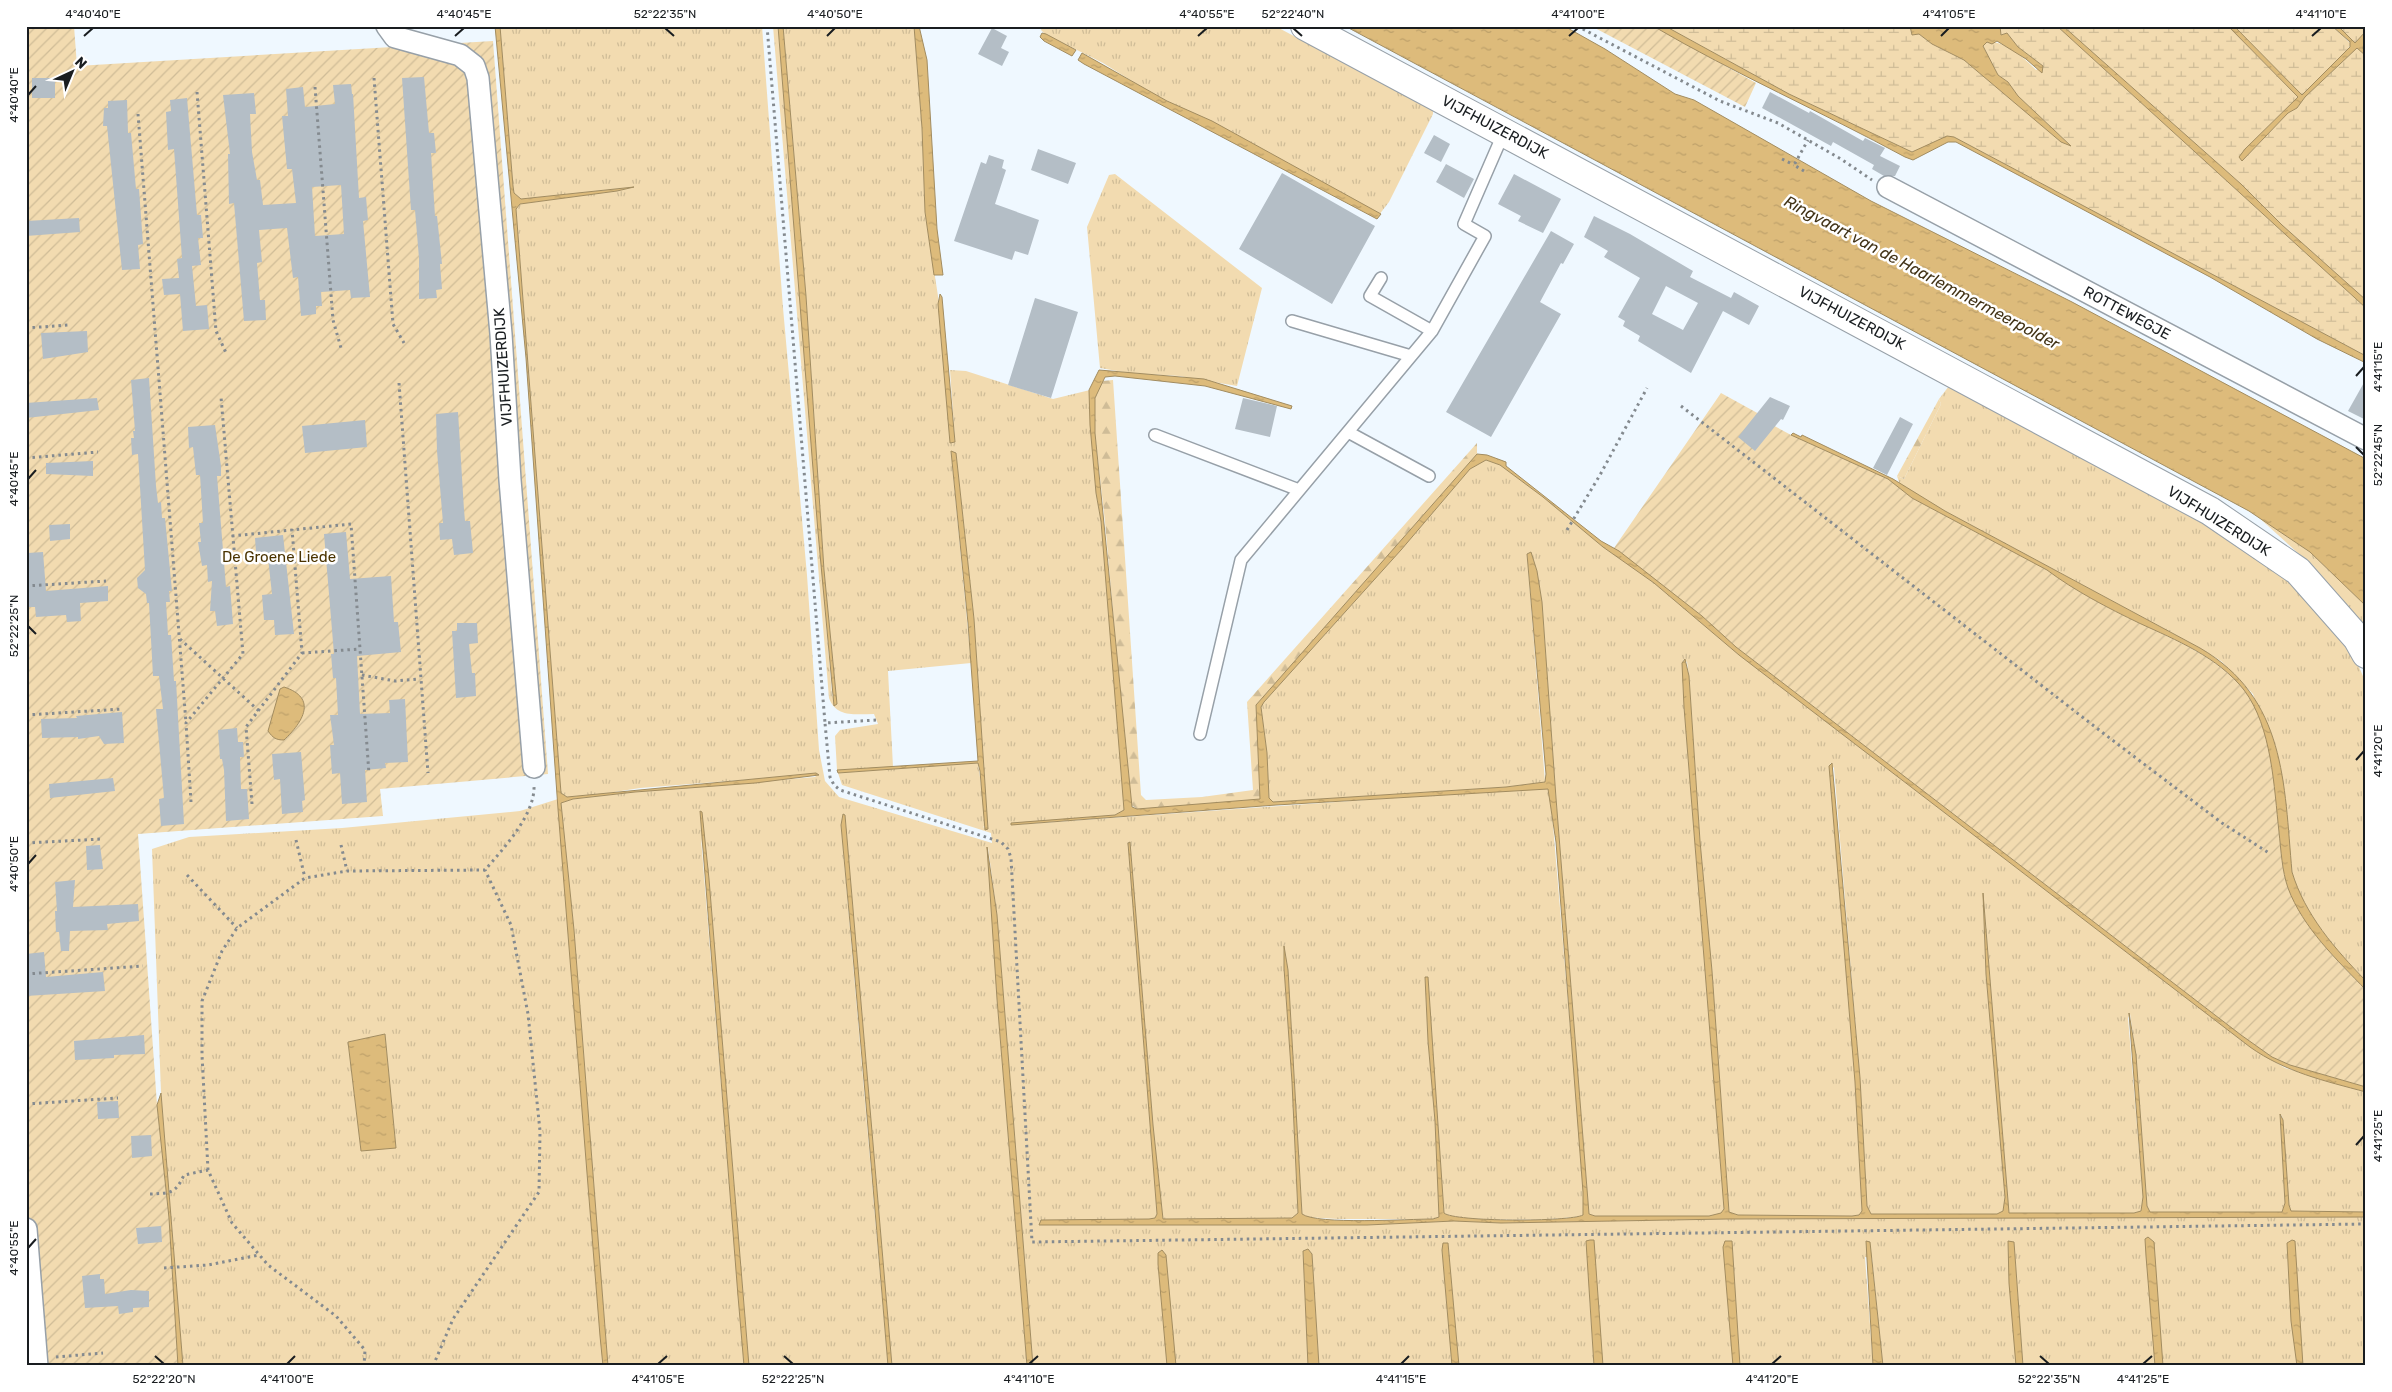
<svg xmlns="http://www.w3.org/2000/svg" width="2392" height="1392" font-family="Rubik,sans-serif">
	<defs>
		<pattern id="grass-tufts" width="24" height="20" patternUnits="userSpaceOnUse" patternTransform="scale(1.25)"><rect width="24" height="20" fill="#f2dbb0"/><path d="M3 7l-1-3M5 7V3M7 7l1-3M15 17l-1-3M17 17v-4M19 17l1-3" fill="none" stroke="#cfbc97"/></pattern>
		<pattern id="forest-firs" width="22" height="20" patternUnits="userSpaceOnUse" patternTransform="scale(1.25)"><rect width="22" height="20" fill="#f2dbb0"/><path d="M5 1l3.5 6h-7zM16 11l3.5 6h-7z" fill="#cfbc97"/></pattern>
		<pattern id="wetland-marsh" width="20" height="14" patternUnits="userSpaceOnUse" patternTransform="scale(1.25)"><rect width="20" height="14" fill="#f2dbb0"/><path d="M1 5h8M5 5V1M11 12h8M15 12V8" fill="none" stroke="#cfbc97"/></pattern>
		<pattern id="garden-furrows" width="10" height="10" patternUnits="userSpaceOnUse" patternTransform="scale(1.25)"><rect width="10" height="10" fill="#f2dbb0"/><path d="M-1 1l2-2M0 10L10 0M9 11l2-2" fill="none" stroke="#cfbc97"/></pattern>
		<pattern id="water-ripples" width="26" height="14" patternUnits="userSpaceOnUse" patternTransform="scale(1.25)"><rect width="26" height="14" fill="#ddbb7b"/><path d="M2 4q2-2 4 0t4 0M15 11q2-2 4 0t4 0" fill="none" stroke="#bda06a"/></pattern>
	</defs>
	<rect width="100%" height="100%" fill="#eff8ff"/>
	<path fill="url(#grass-tufts)" fill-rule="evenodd" d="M500,26H762L783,308L807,575L819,750L825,781L839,797L992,843L991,833L842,785L838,773L978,763L986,820V825L983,827L988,829L974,619L956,453L951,452L971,663L888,671L893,767L837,770L835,736L840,730L878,724L874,714C856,714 836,718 829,698L773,26H778L832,695L837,704L824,570L806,296L783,26H914L922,128L925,212L938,296L950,443L955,442L950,370L966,371L1053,399L1090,390L1096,493L1101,521L1125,804L1124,810L1115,815L1011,825L1505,790L1548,788L1550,790L1583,1179V1215C1569,1221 1454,1222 1444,1213L1428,978L1425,977L1428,1041L1435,1121L1439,1217L1433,1219H1338L1304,1217L1302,1214L1288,970L1284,946V968L1292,1082L1298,1213L1292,1218L1163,1219L1153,1125L1130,842L1128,843L1157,1214L1155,1218L1149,1219L1041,1220L1042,1225L1212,1223L1367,1225L1454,1221L1501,1223L1727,1219L2366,1217V1366H2162L2146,1247L2155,1366H2023L2014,1242L2008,1246L2017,1366H1883L1872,1258L1865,1257L1873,1366H1740L1732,1242L1734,1366H1602L1589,1291L1594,1366H1459L1448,1244L1442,1250L1452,1366H1319L1312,1254L1308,1249L1303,1251L1308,1366H1174L1166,1255L1168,1366H1033L997,915L988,847L997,999L1027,1366H892L845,815L843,814L841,825L888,1366H749L709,879L701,839L744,1366H608L574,930L561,803L573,799L635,792L815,777L818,774L640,788L602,794L567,797L561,793L516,209L520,204L617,191L634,187L521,199L514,193L513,186Z
		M1042,26H1275L1431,109L1433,111V114L1389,202L1379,215L1143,88L1103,63L1045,34L1041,30Z
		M1115,174L1262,288L1237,386L1179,376L1129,373L1100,368L1087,227L1109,175Z
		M1949,386L1975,396L2261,554L2316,604L2355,658L2366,683V981L2340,954L2317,924L2297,891L2292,872L2281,777L2253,694L2221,661L2200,648L1945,511L1900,485L1897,476L1904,479L1941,404L1939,399Z
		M1486,460L1500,465L1543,497L1603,547L1654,583L1739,655L2250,1047L2285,1068L2366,1092V1212L2291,1211L2289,1205L2283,1124L2282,1116L2280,1115L2285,1203L2282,1212H2150L2147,1206L2136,1055L2130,1014L2128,1018L2143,1197L2141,1211L2134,1213H2009L1983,893L1986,974L2005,1197L2003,1212L1997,1214H1871L1867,1206L1860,1078L1834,768L1830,763L1855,1082L1862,1211L1859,1215L1852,1216L1738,1215L1729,1212L1712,971L1700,841L1689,676L1687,662L1683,660L1684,707L1724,1208L1722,1213L1709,1216H1595L1589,1214L1556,798L1542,602L1537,571L1531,552L1527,554L1545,782L1506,787L1273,802L1269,798L1267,753L1261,707L1264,702L1401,550L1470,469Z
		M2256,515L2310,552L2366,606V634L2311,565Z
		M558,799L603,1366H183L161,1093L152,849L189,837L342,828L520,811ZM385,1034L396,1147L361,1151L348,1042Z"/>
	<path fill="url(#forest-firs)" d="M1113,380L1141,795L1146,800L1202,797L1253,790L1247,702L1477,443V454L1256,705L1262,797L1258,801L1137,809L1130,804L1105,522L1095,433V398L1102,381Z
		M1939,399L1941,404L1904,479L1897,476Z"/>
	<path fill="url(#wetland-marsh)" d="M1665,26H1910L1912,35L1919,34L1932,44L1964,60L2061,142L2070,145L2018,96L2008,82L1998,75L1983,46L1987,42C2004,40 2024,58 2036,70L2043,66L2018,47L2007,33L2001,35L1999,27L2057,26L2366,308V356L1954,137L1912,152L1789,94Z
		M2063,26H2228L2298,97L2245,149L2242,161L2288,113L2297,108L2305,97L2357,48L2366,56V300L2282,225L2241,184Z
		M2234,26H2332L2351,44L2344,55L2302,95Z
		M2338,26H2366V31L2355,43L2349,39Z"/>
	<path fill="url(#garden-furrows)" d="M26,26H74L77,66L493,41L548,774L380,789L383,816L138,834L157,1105L169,1218L178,1366H26Z
		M1591,26H1653L1756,83L1745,107Z
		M1721,393L1770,420L1769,423L1791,435L1888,479L1912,498L2048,570C2075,591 2108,608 2139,623C2177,641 2217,657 2244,690C2273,726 2274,787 2279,832C2281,850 2282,871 2288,888C2304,928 2336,960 2366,990V1087L2290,1065L2272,1057L2241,1035L1736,647L1702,616L1614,548Z"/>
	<path fill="url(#water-ripples)" stroke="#a28c60" d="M495,26H500L513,186L514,193L521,199L634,187L617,191L520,204L516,209L561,793L567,797L816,773L819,775L755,783L635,792L573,799L561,803L574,930L608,1366H603L600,1336L558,809L526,358Z
		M778,26H783L806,296L824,570L837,704L834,706L818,532Z
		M914,26H919L927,60L937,229L943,275H934L925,212L922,128Z
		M1345,26H1564L1605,49L1675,94L1694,100L1871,201L2072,302L2366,459V606L2310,552L2249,511Z
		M1653,26H1665L1789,94L1912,152L1947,136L1954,137L2366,356V363L2317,339L2210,277L1956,142H1948L1913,160L1905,157C1822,112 1735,74 1653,26Z
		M1910,26H2000L2001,35L2007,33L2018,47L2043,66L2042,73L2026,59L1997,41L1992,44L1987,42L1983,46L1998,75L2008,82L2018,96L2071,146L2061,142L1964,60L1932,44L1919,34L1912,35Z
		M2057,26H2063L2241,184L2282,225L2366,300V308Z
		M2228,26H2234L2302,95L2350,47V42L2332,26H2338L2355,43L2366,31L2363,48L2366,56L2357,48L2305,97L2297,108L2288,113L2242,161L2239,157L2245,149L2298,97Z
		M1042,33L1046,34L1076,50L1072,56L1044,41L1040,37Z
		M1082,53L1167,101L1212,121L1381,214L1377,219L1084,64L1078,60Z
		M940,294L942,297L955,442L950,443L938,304Z
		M1099,370L1204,379L1292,406L1291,409L1205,386L1115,376L1105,377L1095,398V433L1132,807L1137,809L1260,799L1256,705L1477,454L1487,455L1506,462V466L1601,541L1619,551L1702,616L1736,647L2241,1035L2272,1057L2290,1065L2366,1087V1092C2325,1081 2285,1072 2250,1047L1739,655L1654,583L1603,547L1543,497L1500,465L1486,460L1470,469L1401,550L1264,702L1261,707L1267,753L1269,798L1273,802L1506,787L1545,782L1546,774L1527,554L1531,552L1537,571L1542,602L1556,798L1589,1214L1595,1216H1709L1721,1213L1724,1209L1684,707L1682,663L1685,659L1689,676L1700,841L1712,971L1729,1212L1738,1215L1852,1216L1859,1215L1862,1211L1855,1082L1829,766L1832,763L1860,1078L1867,1206L1871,1214H1997L2003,1211L2005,1197L1986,974L1983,893L2009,1213H2134L2141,1211L2143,1197L2129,1013L2136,1055L2147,1206L2150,1212H2282L2285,1203L2280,1114L2283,1120L2289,1205L2291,1211L2366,1212V1217L1727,1219L1501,1223L1454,1221L1367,1225H1039L1041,1220L1149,1219L1155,1218L1157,1214L1128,843L1130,842L1153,1125L1163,1219L1292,1218L1298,1213L1292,1082L1284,968V946L1288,970L1302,1214C1317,1225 1409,1219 1433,1219L1439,1217L1435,1121L1428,1041L1425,977H1428L1444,1213C1454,1222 1570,1222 1583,1215V1192L1556,842L1548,789L1276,805L1011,825V823L1115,815L1124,810L1101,521L1096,493L1090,425L1089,390Z
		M1793,433L1801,437L1802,435L1893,479L1945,511L2200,648C2286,698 2284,783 2292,872C2305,915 2335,949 2366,981V990C2337,960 2303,928 2288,888C2282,871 2281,850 2279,832C2274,787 2272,727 2244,690C2218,657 2176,640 2139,623C2108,608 2075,591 2047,570L1912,498L1888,479L1791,435Z
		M951,451L956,453L974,619L988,829L985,830L980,771L978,763L838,773L837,770L978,761L968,623Z
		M284,687C318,698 303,722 284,740C276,740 273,738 268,731L280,689Z
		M700,811L702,812L709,879L749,1366H744L738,1296Z
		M843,814L845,815L892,1366H888C873,1185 858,1005 841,825Z
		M987,847L997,915L1033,1366H1027L997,999Z
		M385,1034L396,1148L361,1151L348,1042Z
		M161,1093L183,1366H178L169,1218L157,1105Z
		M2148,1237L2154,1242L2163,1366H2155L2146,1256L2145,1239Z
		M1590,1240H1594L1603,1366H1594L1586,1241Z
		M2292,1240L2295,1241L2303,1366H2297L2291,1321L2287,1243Z
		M1725,1241H1732L1740,1366H1733L1723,1247Z
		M1866,1241L1870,1242L1883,1366H1873Z
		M2008,1241L2014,1242L2023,1366H2016L2009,1283Z
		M1443,1243H1448L1459,1366H1452L1442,1250Z
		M1308,1249L1312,1254L1319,1366H1308L1303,1251Z
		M1162,1250L1166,1255L1176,1366H1167L1158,1264V1253Z"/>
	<path fill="#b4bec6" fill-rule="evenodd" d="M992,28L1007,36L1001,48L1009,52L1002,66L978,54Z
		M424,77L429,133H434L436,153H431L435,216H437L442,264H440L442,289L436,290L437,298L419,299V258L415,210H411L402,78Z
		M32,78H55V98H32Z
		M351,84L352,94H353L359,198L366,197L368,220L363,221L370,297L351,298L350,290L321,292L322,306H316V314L301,316L298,277L293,278L287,228L259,230L262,262L257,263L260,300H265L266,320L244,321L234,203L229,204L228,154H230L223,95L254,93L256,114H250L252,152L257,180H260L263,205L296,203L292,169H287L282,116H288L286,89L303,87L305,107L335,104L333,85ZM341,185L344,234L315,236L312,187Z
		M1770,92L1809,113L1810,111L1863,141L1865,138L1885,148L1880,156L1900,166L1895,176H1884L1872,169L1874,165L1833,142L1831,146L1762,108Z
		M187,98L197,215H201L203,238H198L201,265L192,266L196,306L207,305L209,329L183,331L180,294L164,295L162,279L179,278L177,259L182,258L174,149L168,150L166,112L171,111L170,100Z
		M127,100L128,133H131L136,189H139L143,244L138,245L140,269L122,270L107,126H103L104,108H108V101Z
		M1434,135L1450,144L1441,162L1424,153Z
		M1038,149L1076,163L1068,184L1031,170Z
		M989,155L1004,160L1002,168L1006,170L995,204L1039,220L1028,255L1015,251L1012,260L954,241L981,162L986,164Z
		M1446,164L1474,179L1464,198L1436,182Z
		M1282,173L1375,226L1332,304L1239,249Z
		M1514,174L1561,199L1543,233L1518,221L1521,216L1498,204Z
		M1594,216L1630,234L1693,271L1690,277L1731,298L1734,292L1759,306L1749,325L1723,311L1691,373L1638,341L1640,336L1623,326L1625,321L1618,317L1640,278L1604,257L1608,251L1584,237ZM1666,286L1698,303L1683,330L1652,314Z
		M79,218L80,232L26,236V221Z
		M1551,231L1574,244L1563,264L1561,263L1540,302L1561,314L1491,437L1446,412Z
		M1035,298L1078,312L1051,398L1008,385Z
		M87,331L88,352L43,359L41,333Z
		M149,378L156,486L158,503L161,502L162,518H165L172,591H169L170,602H166L168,635H171L174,681H176L184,824L161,826L159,799L164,798L156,709H163L159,676H153L149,603H147L146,594L138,588L137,578L145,570L138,454L132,455L131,438H134L133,431H135L131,380Z
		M2366,379V420L2348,411Z
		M1770,397L1790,406L1783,420L1781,419L1755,451L1738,437Z
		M97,398L99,410L26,418V403Z
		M1243,398L1277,406L1270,437L1235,429Z
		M458,412L464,510L465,521H470L473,553L454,555L452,539L440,540L439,523H443L437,451L436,414Z
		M1900,417L1913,424L1887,475L1873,468Z
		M365,420L367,447L305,453L302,426Z
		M215,425L221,466V476H217L226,587L230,586L233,624L217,626L215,611H210L212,581L208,582L207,565L202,566L198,542H201L199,523H203L200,475H196L193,447L189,448L188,427Z
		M93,461V476L46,474V463Z
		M70,524V539L50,541L49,525Z
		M346,532L350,579L391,576L394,622H398L401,652L357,656L360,714L390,713L389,700L405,699L408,762L385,763L386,768L365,770L367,802L342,804L340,773L332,774L330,745H334L330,715H338L336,678H333L331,654H334L324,534Z
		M283,535L294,634L275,635L274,620H264L262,595L272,594L268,558H264V553L256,552L255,538Z
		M43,552L46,591L108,586V601L80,603L81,621L67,622L66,615L36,617L35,607H26V564H29L28,553Z
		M457,623H477L478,643L469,644L472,673H475L476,696L456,698L452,631H457Z
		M122,712L124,743L104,744L99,736L78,739V737L42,738L41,719L77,718L76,716Z
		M237,728L238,742H243L244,757H240L241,789H247L249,819L226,821L224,770L222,759H220L218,730Z
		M301,752L305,800L302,801L303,812L282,814L280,779L274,780L272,754Z
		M113,778L115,791L50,798L49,784Z
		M100,845L103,869L87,870L86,846Z
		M75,880L73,907L138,904L139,921L107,924L108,930L70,931L69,951H61L59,932H56L55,911H57L55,882Z
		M44,952L46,977L103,972L105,991L26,996V954Z
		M144,1035L145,1054L114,1055V1058L75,1060L74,1041Z
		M118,1101L119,1118L98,1119L97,1102Z
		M151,1135L152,1156L132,1158L131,1136Z
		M161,1226L162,1242L138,1244L136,1228Z
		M100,1274V1279H104L105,1294L131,1290L149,1291V1307L133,1308V1312L119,1314L118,1306L85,1308L82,1276Z"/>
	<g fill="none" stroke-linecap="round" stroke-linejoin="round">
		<defs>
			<path id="service" d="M1381,278L1370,296L1432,331
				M1292,321L1411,356
				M1348,432L1429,476
				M1155,435L1299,490
				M1200,734L1241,560L1432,331L1485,236L1464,224L1504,132"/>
			<path id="minor" d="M387,26L395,37L460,55L474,66L478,78L501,334L510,480L534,767
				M1888,187L2366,439
				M26,1229L37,1366"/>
			<path id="tertiary" d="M1305,26L2210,511L2298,571L2357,638L2366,654"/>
		</defs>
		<use href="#service" stroke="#97a0a8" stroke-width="14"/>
		<use href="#minor" stroke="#97a0a8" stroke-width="24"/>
		<use href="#tertiary" stroke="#97a0a8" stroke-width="30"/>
		<path stroke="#848a8f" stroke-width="3" stroke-dasharray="2.5 4" stroke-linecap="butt" d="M767,26L825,723
			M1577,26L1720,101L1778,123L1841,159L1872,180
			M374,78L393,324L404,343
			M315,87L333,320L341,348
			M197,92L216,331L227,355
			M138,114L186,723
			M1782,159L1794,165
			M1804,171L1794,165L1808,140
			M26,328L69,325
			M399,383L428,773
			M1681,406L2103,733L2222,823L2269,853
			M26,458L98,452
			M1567,530L1600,475L1647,388
			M232,536L351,524L369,774
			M26,586L106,581
			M180,639L259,711
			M302,653L360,649
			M362,675L395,681L420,679
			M26,715L122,709
			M876,720L825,723L830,777L834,785L840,790L1001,842L1008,849L1011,858L1032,1242L2366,1224
			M191,802L186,723L243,654L221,397
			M252,804L246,727L302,653L292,529
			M296,840L305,878
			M26,843L102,839
			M341,845L347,871
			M187,875L237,928
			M26,974L143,966
			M26,1104L118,1098
			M208,1170L202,1055V1001L222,951L237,928L305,878L347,871L485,870C503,849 535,815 534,786
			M150,1194C171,1193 175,1194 184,1175L208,1170L232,1223L268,1265L336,1316L365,1350L364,1366
			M164,1268L208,1265L259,1255
			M56,1357L103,1353
			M433,1366L453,1319L539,1192L540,1131L528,1014L511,925L485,870"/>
		<use href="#service" stroke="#fff" stroke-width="11"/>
		<use href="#minor" stroke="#fff" stroke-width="21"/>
		<use href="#tertiary" stroke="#fff" stroke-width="28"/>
	</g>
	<path fill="none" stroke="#191d20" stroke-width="2" d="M665,28L674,36M1293,28L1302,36M84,36L93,28M455,36L464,28M827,36L835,28M1198,36L1207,28M1569,36L1578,28M1941,36L1949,28M2312,36L2321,28M28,95L36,86M2356,376L2364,367M2356,447L2364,455M28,479L36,470M28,626L36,634M2356,760L2364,751M28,864L36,855M2356,1145L2364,1136M28,1248L36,1239M155,1356L164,1364M784,1356L793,1364M2040,1356L2049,1364M287,1364L295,1356M658,1364L667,1356M1029,1364L1038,1356M1401,1364L1409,1356M1772,1364L1781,1356M2143,1364L2152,1356"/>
	<g text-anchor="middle" stroke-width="5" stroke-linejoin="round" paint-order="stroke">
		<g font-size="15" fill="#191d20" stroke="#fff">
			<text transform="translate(1495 127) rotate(28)" y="5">VIJFHUIZERDIJK</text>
			<text transform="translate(2127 313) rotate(28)" y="5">ROTTEWEGJE</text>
			<text transform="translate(1852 318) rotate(28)" y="5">VIJFHUIZERDIJK</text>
			<text transform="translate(503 367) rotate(-94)" y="5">VIJFHUIZERDIJK</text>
			<text transform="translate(2219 521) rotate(32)" y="5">VIJFHUIZERDIJK</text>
		</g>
		<g font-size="15" fill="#4a3300" stroke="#fff">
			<text x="279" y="562">De Groene Liede</text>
		</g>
		<g font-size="16" font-style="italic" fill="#423317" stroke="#fff">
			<text transform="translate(1922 272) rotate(28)" y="6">Ringvaart van de Haarlemmermeerpolder</text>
		</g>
	</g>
	<rect width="2392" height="1392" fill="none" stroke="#ffffff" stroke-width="55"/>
	<g transform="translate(72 72) rotate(44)" stroke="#ffffff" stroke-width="4" paint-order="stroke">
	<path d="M0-4L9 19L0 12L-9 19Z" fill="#191d20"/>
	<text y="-8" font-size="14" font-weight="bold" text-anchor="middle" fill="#191d20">N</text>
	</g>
	<rect x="28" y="28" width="2336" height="1336" fill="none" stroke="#191d20" stroke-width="2"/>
	<g font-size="12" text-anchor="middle" fill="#191d20">
		<text x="93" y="18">4°40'40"E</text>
		<text x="464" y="18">4°40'45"E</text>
		<text x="665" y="18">52°22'35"N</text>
		<text x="835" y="18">4°40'50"E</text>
		<text x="1207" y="18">4°40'55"E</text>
		<text x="1293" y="18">52°22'40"N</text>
		<text x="1578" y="18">4°41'00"E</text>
		<text x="1949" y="18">4°41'05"E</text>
		<text x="2321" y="18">4°41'10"E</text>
		<text transform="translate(14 95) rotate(-90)" y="4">4°40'40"E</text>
		<text transform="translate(2378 367) rotate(-90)" y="4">4°41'15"E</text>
		<text transform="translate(2378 455) rotate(-90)" y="4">52°22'45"N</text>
		<text transform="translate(14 479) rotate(-90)" y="4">4°40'45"E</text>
		<text transform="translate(14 626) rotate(-90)" y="4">52°22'25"N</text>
		<text transform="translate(2378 751) rotate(-90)" y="4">4°41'20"E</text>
		<text transform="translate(14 864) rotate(-90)" y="4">4°40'50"E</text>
		<text transform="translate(2378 1136) rotate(-90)" y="4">4°41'25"E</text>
		<text transform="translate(14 1248) rotate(-90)" y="4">4°40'55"E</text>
		<text x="164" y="1383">52°22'20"N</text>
		<text x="287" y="1383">4°41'00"E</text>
		<text x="658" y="1383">4°41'05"E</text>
		<text x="793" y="1383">52°22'25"N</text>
		<text x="1029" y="1383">4°41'10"E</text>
		<text x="1401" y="1383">4°41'15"E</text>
		<text x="1772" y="1383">4°41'20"E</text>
		<text x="2049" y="1383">52°22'35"N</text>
		<text x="2143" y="1383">4°41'25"E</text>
	</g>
</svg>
